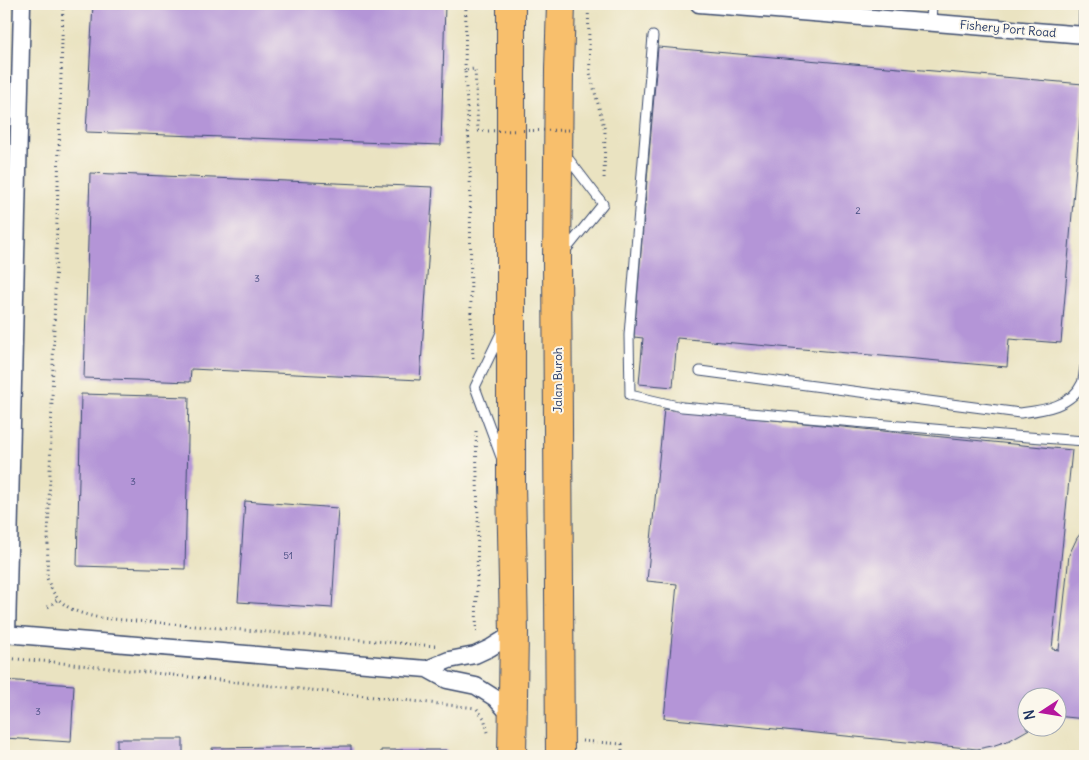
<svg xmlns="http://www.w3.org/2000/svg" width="1089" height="760" font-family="Delius,sans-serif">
	<rect width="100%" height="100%" fill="#fbf7ec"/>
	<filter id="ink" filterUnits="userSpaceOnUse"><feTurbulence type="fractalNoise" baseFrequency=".02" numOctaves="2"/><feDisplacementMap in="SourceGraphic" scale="10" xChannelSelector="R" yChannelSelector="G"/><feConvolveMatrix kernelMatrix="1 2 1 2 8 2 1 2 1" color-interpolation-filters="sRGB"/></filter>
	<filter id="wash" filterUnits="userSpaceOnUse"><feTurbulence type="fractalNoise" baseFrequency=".0096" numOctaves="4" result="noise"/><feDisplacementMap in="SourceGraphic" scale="20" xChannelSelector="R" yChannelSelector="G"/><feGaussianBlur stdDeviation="1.12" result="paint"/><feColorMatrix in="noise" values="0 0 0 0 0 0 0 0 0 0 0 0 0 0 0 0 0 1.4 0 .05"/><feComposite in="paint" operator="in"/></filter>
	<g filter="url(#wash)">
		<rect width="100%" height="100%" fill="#eae3c1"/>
		<g id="blocks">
			<path fill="#b495d7" d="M93,4H445L441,145L86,132Z
				M658,47L1083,84L1061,343L1009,339L1007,367L677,338L673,387L639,384L643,338L634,337Z
				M90,173L433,187L420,380L191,369L190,382L84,378Z
				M81,394L189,397L185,569L77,566Z
				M664,409L1072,450L1052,649L1059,650L1069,555L1077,538L1085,528V719L1056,716V698H1026V728H1031L1010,740L992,746L977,749L664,718L677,584L647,581Z
				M245,501L338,508L332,608L238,602Z
				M4,680L74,685L71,742L4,738Z
				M117,739H183V756H117Z
				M351,746V756H213L212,748Z
				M381,750H447V756H381Z"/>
		</g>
	</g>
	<g filter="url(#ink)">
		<use href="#blocks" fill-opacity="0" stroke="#3a4a6d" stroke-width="1"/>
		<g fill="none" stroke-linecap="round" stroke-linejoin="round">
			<defs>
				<path id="service" d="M931,23L932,4
					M1083,35L1084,4
					M653,36L629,335L630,395L682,407L1014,436L1085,441
					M564,153L603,204L565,251
					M4,316L14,317
					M700,371L1020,413C1043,410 1071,407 1082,383C1084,378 1084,372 1085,367
					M501,457L475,387L502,331"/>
				<path id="minor" d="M699,4L1085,35
					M4,634L427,669L447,680L476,686L495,698L512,717
					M7,634L22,4
					M427,669L449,660L475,655L490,648L514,633"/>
				<path id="trunk" d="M511,4V483L514,633L512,756
					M560,756L557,259L559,70L561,4"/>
			</defs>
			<use href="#service" stroke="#3a4a6d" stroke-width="11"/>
			<use href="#minor" stroke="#3a4a6d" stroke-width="19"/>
			<use href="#trunk" stroke="#3a4a6d" stroke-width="30"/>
			<path stroke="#3a4a6d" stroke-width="3" stroke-dasharray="1 4" stroke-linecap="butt" d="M63,4L47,578C56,606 73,612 100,618L435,646
				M588,4L590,73L605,131L604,181
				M465,70L466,4
				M473,358L471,318L470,163L465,70L475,69L478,131
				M476,431L478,521L476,635
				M48,607L57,600
				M4,658L53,662L476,708
				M477,709L484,718L488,732
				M582,741L622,744V756"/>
			<use href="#service" stroke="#fff" stroke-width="9"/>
			<use href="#minor" stroke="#fff" stroke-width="16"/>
			<use href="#trunk" stroke="#f8bf6c" stroke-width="28"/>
			<path stroke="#3a4a6d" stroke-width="3" stroke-dasharray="1 4" stroke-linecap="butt" d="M478,131L576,130"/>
		</g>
	</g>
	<g text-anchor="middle" stroke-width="4" stroke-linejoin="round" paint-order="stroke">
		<g font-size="10" fill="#41487c">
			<text x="858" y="214">2</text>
			<text x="257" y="282">3</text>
			<text x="133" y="485">3</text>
			<text x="288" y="559">51</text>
			<text x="38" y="715">3</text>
		</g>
		<g font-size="12" fill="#1b2f5e" stroke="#fbf7ec">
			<text transform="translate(1008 29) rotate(5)" y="4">Fishery Port Road</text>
			<text transform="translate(558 380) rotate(-90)" y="4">Jalan Buroh</text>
		</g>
	</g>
	<rect width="1089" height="760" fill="none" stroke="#fbf7ec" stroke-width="20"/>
	<g transform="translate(1042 712) rotate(258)"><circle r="24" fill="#fbf7ec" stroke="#a1a7b3"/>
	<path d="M0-4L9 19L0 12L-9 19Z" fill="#b5179e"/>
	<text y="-8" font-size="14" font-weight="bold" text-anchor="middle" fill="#1b2f5e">N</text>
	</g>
</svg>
